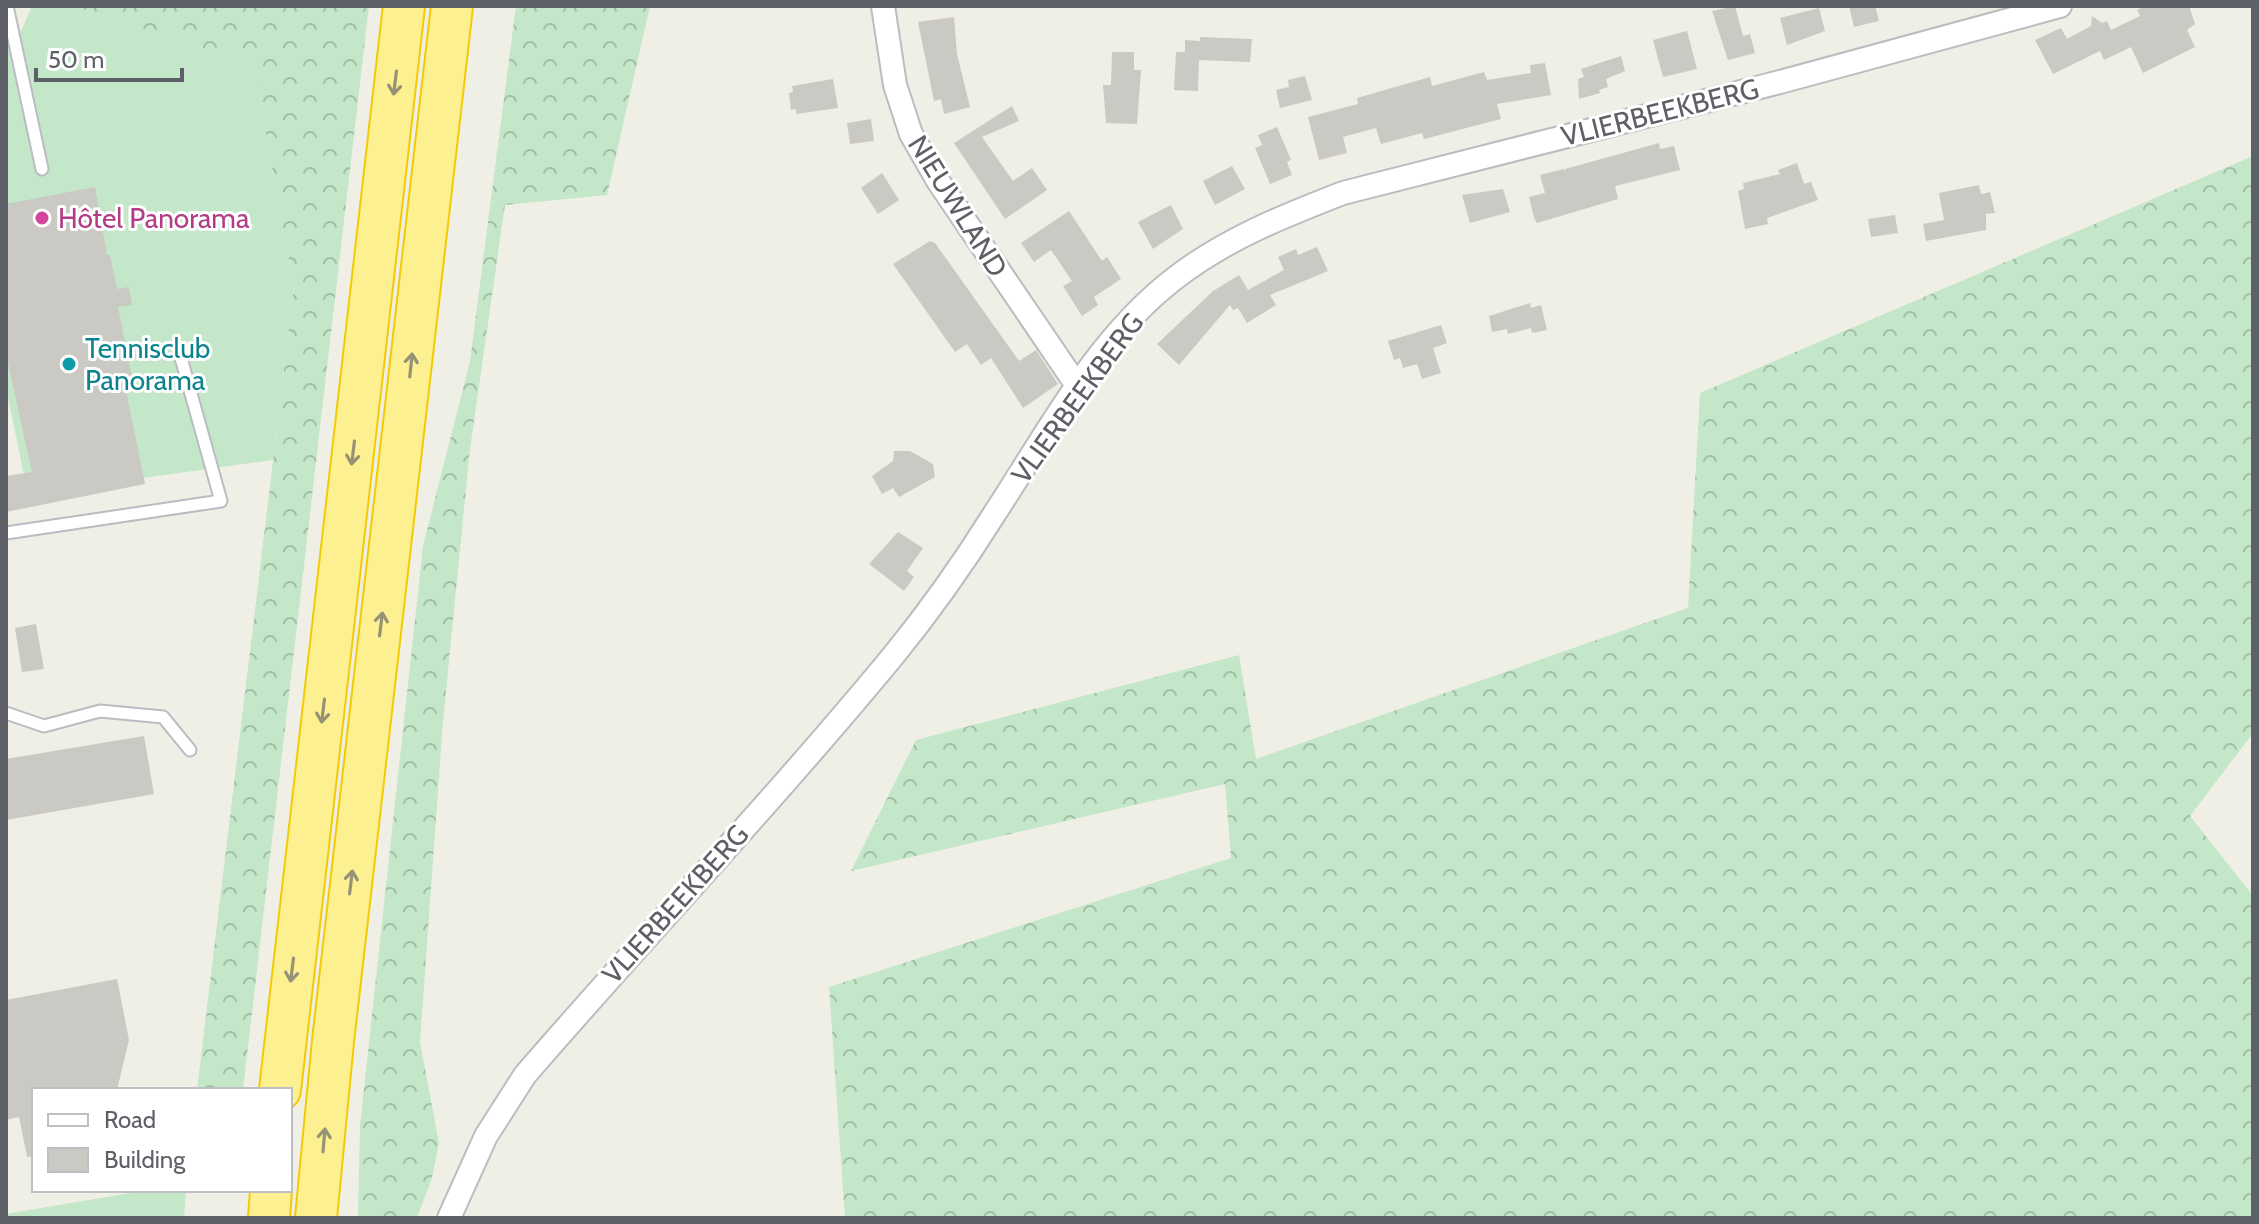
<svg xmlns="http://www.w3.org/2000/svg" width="2259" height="1224" font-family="Cabin,sans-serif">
	<defs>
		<pattern id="forest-crowns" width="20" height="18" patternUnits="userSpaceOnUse" patternTransform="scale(2)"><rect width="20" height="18" fill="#c3e7c8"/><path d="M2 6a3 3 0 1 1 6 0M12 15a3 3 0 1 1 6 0" fill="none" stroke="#a2bfa6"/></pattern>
	</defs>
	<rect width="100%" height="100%" fill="#f0efe6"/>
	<path fill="#c3e7c8" d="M32,6H73L253,64L294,287L273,460L28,494L6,388V24L21,31Z
		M148,1190H186L184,1218H6V1214Z"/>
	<path fill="url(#forest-crowns)" d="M73,6H369L243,1090H197L294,287L253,64Z
		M516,6H650L607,195L505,205L470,449L443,721L420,1042L439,1143L432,1178L417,1218H358L360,1125L423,546L470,361Z
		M2253,156V733L2190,816L2253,896V1218H845L829,987L1231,858L1225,784L851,871L916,740L1239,655L1256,759L1688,608L1700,393Z"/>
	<path fill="#cac9c3" d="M1735,6L1743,36L1750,34L1755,53L1728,60L1712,11Z
		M1849,6H1875L1879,21L1854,27Z
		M2145,6H2189L2195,24L2187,30L2195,47L2143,73L2131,47L2104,60L2100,51L2053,74L2035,40L2061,28L2067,39L2091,26L2092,16L2102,23L2107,21L2111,30L2140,16L2137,10Z
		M1819,8L1825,31L1787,45L1780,18Z
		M954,17L957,54L970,107L944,114L941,99L934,101L918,22Z
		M1687,31L1697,69L1663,77L1653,40Z
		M1200,37L1252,39L1250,62L1199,60L1198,91L1174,90L1176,52H1185V40L1200,41Z
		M1112,52H1134V70H1141L1137,124L1106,123L1103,85H1111Z
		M1621,56L1625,71L1606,79L1608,87L1599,90L1600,93L1579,99L1578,79L1584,77L1581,69Z
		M1545,63L1551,95L1497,104L1501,119L1424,139L1422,133L1381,144L1376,128L1343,137L1347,153L1319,160L1308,117L1358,104L1357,98L1430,77L1432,86L1484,72L1487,80L1531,73L1530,65Z
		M1305,76L1312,100L1280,108L1276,90L1289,87L1288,80Z
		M833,79L838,108L796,114V109L791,110L789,93L793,92L792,86Z
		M1012,106L1019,121L982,137L1013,181L1032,168L1047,190L1005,219L954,143Z
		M871,119L874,141L850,144L847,123Z
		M1277,127L1291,160L1287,162L1292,175L1270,184L1255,148L1262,145L1258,135Z
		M1659,143L1660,149L1674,146L1680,170L1615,186L1618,199L1537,223L1534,218L1529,197L1545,193L1540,175L1564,169V172L1565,169Z
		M1797,163L1804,184L1811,182L1818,200L1767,218L1768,224L1745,229L1738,191L1744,189L1743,183L1780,174L1778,170Z
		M1232,166L1245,189L1215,205L1203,181Z
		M882,173L899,200L878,214L861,188Z
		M1979,185L1981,194L1990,192L1995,213L1986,214V230L1926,241L1923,224L1944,220L1939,193Z
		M95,187L107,255H110L117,289L129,287L132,305L118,307L133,382L125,386L145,484L6,512V476L32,472L6,354V204Z
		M1503,189L1510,212L1470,223L1462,195Z
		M1171,205L1183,229L1153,249L1138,222Z
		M1069,211L1102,261L1107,257L1121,279L1094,297L1098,305L1082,316L1063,286L1072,281L1051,250L1034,262L1021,243Z
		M1895,215L1898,233L1871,237L1868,219Z
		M930,241L935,243L1019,361L1036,350L1058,384L1023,408L991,358L981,365L967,344L955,352L893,264Z
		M1317,247L1328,271L1270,295L1276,305L1247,323L1238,308L1233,310L1230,305L1179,365L1157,344L1213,291L1239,275L1248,290L1284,270L1278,257L1296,249L1298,255Z
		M1530,303L1531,308L1541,305L1547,330L1532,333L1531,328L1508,334L1507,329L1492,332L1489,316Z
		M1441,325L1447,343L1433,348L1441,373L1422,379L1417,364L1403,368L1400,358L1394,360L1388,341Z
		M894,451H910L933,464L935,477L899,497L893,488L882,494L872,476L893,461Z
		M898,532L923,548L907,571L914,577L904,591L869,564Z
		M36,624L44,669L22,672L15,628Z
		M144,736L154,794L6,820V759Z
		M117,979L129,1040L117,1090H34V1156L27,1157L19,1117L6,1120V1000Z"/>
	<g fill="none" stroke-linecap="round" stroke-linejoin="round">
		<defs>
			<path id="service" d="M7,6L42,169
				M6,533L221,501L181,358
				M6,713L44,726L100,711L163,717L190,750"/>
			<path id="minor" d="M883,6L895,85L911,134L938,181L1078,387
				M449,1218L486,1136L525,1075C647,934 775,799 893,656C929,612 963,564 993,516C1047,434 1095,340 1174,279C1225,239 1284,216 1343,193L1780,82L2060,6"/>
			<path id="motorway" d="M280,1090L404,6
				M269,1218L271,1190
				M316,1218L333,1041L452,6"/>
		</defs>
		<use href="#service" stroke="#babcc1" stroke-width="15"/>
		<use href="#minor" stroke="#babcc1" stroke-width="26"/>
		<use href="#motorway" stroke="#f3cb03" stroke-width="44"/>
		<use href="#service" stroke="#fff" stroke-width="11"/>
		<use href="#minor" stroke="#fff" stroke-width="22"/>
		<use href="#motorway" stroke="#fcf091" stroke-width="40"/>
	</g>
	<defs><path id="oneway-shaft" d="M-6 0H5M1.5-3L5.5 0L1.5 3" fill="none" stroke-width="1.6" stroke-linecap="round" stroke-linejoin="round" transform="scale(2)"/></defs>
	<g stroke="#959275">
		<use href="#oneway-shaft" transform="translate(395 83) rotate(97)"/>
		<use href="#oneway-shaft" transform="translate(411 365) rotate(-84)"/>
		<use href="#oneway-shaft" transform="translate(353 453) rotate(97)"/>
		<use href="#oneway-shaft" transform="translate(381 624) rotate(-83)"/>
		<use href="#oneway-shaft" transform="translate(323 711) rotate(97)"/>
		<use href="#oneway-shaft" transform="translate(351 882) rotate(-83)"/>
		<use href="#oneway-shaft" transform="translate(292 970) rotate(97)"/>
		<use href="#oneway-shaft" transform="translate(324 1140) rotate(-85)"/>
	</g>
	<circle fill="#d1479c" stroke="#fff" stroke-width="3" cx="42" cy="218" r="8"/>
	<circle fill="#0f9aa8" stroke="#fff" stroke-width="3" cx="69" cy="364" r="8"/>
	<g text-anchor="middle" stroke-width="6" stroke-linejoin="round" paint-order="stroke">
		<g font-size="28" fill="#5d6066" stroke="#fff">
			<text transform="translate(1660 112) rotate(-14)" y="10">VLIERBEEKBERG</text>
			<text transform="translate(958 206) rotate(58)" y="10">NIEUWLAND</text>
			<text transform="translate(1077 398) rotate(-54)" y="10">VLIERBEEKBERG</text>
			<text transform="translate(675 904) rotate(-48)" y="10">VLIERBEEKBERG</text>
		</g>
		<g font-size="28" fill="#b23c85" stroke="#fff" text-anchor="start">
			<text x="58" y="228">Hôtel Panorama</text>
		</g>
		<g font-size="28" fill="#0d838f" stroke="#fff" text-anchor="start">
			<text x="85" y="358">Tennisclub<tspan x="85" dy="32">Panorama</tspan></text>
		</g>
	</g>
	<rect width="2259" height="1224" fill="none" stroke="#5d6066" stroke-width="16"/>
	<rect x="32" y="1088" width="260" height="104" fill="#ffffff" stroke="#bebfc2" stroke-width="2"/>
	<rect x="48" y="1114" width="40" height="12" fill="#ffffff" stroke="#bebfc2" stroke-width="2"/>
	<text x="104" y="1128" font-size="24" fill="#5d6066">Road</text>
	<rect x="48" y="1148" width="40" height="24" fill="#cac9c3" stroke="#bebfc2" stroke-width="2"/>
	<text x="104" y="1168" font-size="24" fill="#5d6066">Building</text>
	<path d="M36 68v12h146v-12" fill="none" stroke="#5d6066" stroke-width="4"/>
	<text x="48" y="68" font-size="24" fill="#5d6066" stroke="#ffffff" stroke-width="6" paint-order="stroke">50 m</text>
</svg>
